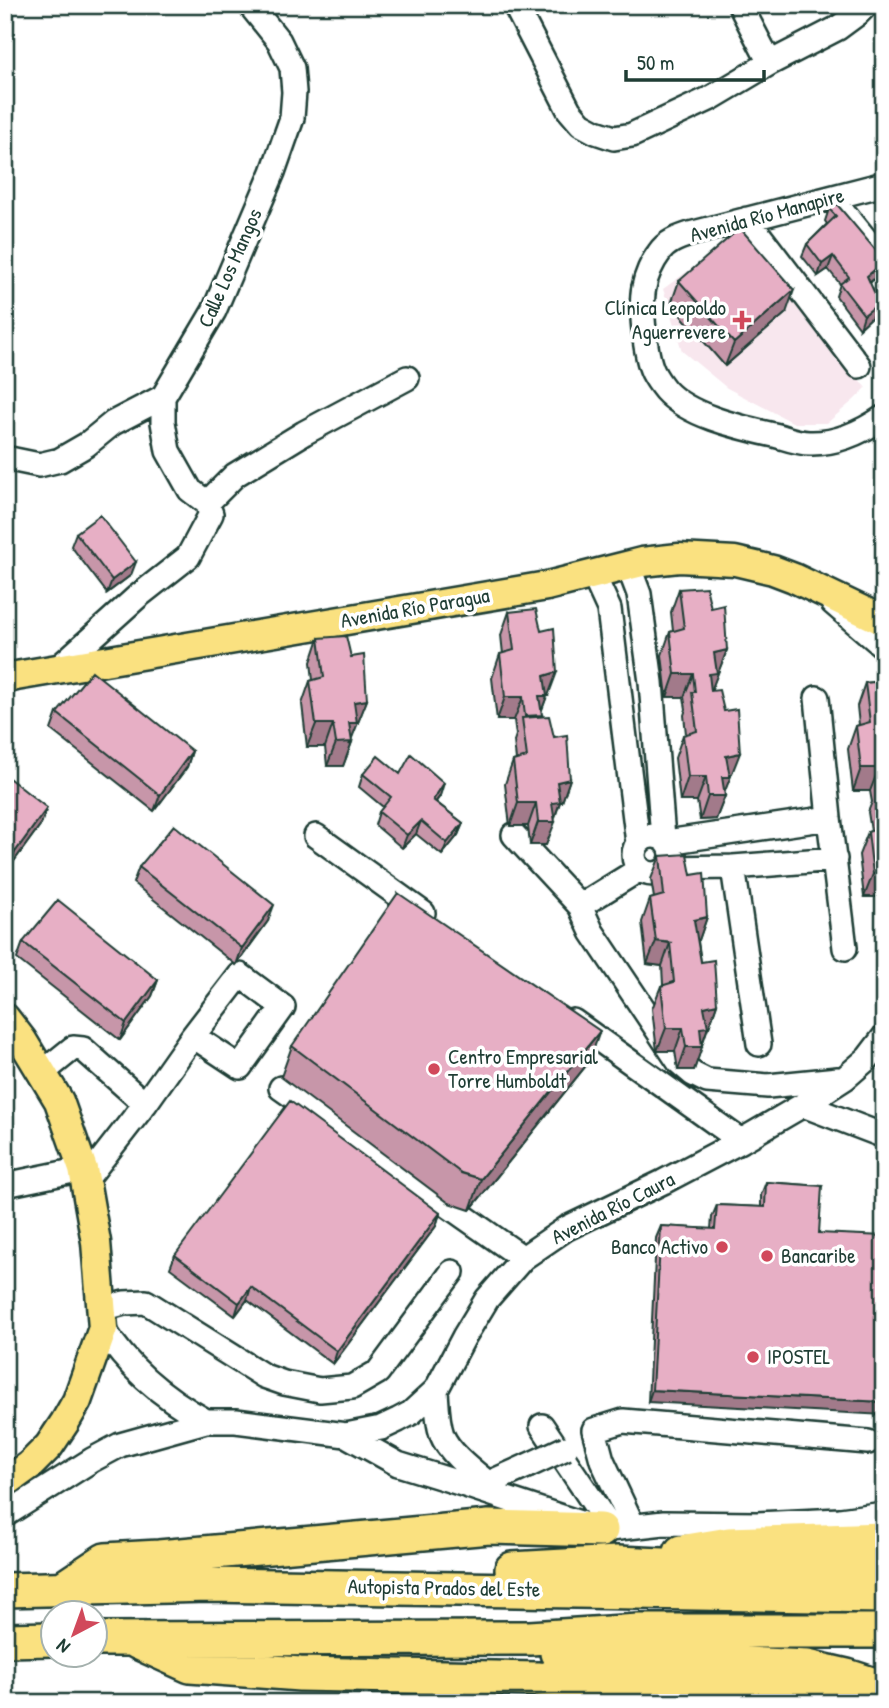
<svg xmlns="http://www.w3.org/2000/svg" width="889" height="1708" font-family="'Patrick Hand',sans-serif">
	<rect width="100%" height="100%" fill="#fff"/>
	<filter id="ink" filterUnits="userSpaceOnUse"><feTurbulence type="fractalNoise" baseFrequency=".0143" numOctaves="2"/><feDisplacementMap in="SourceGraphic" scale="14" xChannelSelector="R" yChannelSelector="G"/><feConvolveMatrix kernelMatrix="1 2 1 2 8 2 1 2 1" color-interpolation-filters="sRGB"/></filter>
	<g filter="url(#ink)">
		<path fill="#f8e7ee" d="M741,233L866,388L854,400L827,423H794L727,388L682,351L663,289Z"/>
		<g fill="none" stroke-linecap="round" stroke-linejoin="round">
			<defs>
				<path id="minor" d="M515,5L569,110L581,124L596,132L614,138L632,135L711,98L770,63L838,28L857,14L866,5
					M740,5L770,63
					M884,184L690,234C678,238 666,242 659,253C652,262 646,276 644,287C640,306 645,355 653,372C656,378 661,385 665,390C689,417 744,428 778,436C788,439 799,443 809,443C837,444 862,432 884,417
					M832,198L884,262
					M747,219L859,366
					M5,458L39,465L60,460L86,445L113,423L163,397
					M207,503L235,475L304,433L407,378
					M628,565L639,594L651,682L663,838
					M593,574L609,609L638,843
					M833,603L884,647
					M57,669L137,597L188,557L211,514L207,503L190,490L168,451L163,422V397L214,311L273,172L292,118L294,92L292,68L279,41L250,5
					M817,698L829,818L845,948
					M514,835L580,906L592,932L679,1062L693,1074L707,1081L768,1086L838,1079
					M316,836L423,913
					M634 855a19 19 0 1 1 38 0a19 19 0 1 1-38 0Z
					M667,842L829,818
					M733,867L759,1044
					M667,868L733,867L835,859
					M580,906L640,869
					M573,1021L741,1141
					M42,1073L73,1048L83,1049L145,1104
					M281,1088L523,1258
					M803,1105L884,1136
					M85,1181L145,1104L193,1036L240,975L283,1007L240,1067L193,1036
					M5,1185L83,1169
					M102,1309L124,1303L146,1302L264,1376L284,1383L320,1390L352,1387L378,1372L452,1272
					M103,1328C128,1369 164,1398 206,1421
					M436,1390C437,1405 437,1421 442,1435C450,1456 482,1477 498,1492
					M542,1426L611,1529
					M346,1435L381,1428L398,1420L411,1413L436,1390L464,1337L487,1299L523,1258L567,1228L663,1182L741,1141L803,1105L845,1078L868,1058L884,1037
					M489,1483L527,1466
					M5,1515L92,1460L120,1445L206,1421H236L346,1435L398,1464L456,1482L601,1530L664,1523L757,1524L840,1520L884,1514
					M633,1526L602,1460L594,1430L623,1421L868,1442"/>
				<path id="major" d="M5,679L16,676L547,586L642,562L679,558L735,561L773,570L794,578L884,621
					M5,1018L22,1040L59,1101L83,1169L96,1242L103,1328L77,1401L65,1422L49,1446L30,1465L5,1483"/>
				<path id="highway" d="M681,1552L729,1544L884,1539
					M512,1569L617,1563L732,1568L884,1570
					M63,1588L105,1560L159,1557L489,1527L601,1530
					M5,1590L209,1585L884,1596
					M94,1639L530,1638L639,1631H884
					M5,1640L52,1639
					M137,1642L190,1666L300,1674L537,1679L744,1695L884,1702
					M557,1653L559,1655L808,1667L847,1676L884,1688"/>
			</defs>
			<use href="#minor" stroke="#1f3d34" stroke-width="28"/>
			<use href="#major" stroke="#1f3d34" stroke-width="33"/>
			<use href="#highway" stroke="#1f3d34" stroke-width="38"/>
			<use href="#minor" stroke="#fff" stroke-width="23"/>
			<use href="#major" stroke="#fae180" stroke-width="28"/>
			<use href="#highway" stroke="#fae180" stroke-width="33"/>
			<defs>
				<path id="minor-bridge" d="M527,1466L566,1448"/>
			</defs>
			<use href="#minor-bridge" stroke="#1f3d34" stroke-width="28" stroke-linecap="butt"/>
			<use href="#minor-bridge" stroke="#fff" stroke-width="23"/>
		</g>
		<path fill="#c796a9" stroke="#1f3d34" stroke-width="2" d="M835,202L880,273L870,283L874,315L860,328L836,296L840,284L828,269L818,276L802,256L807,244L827,224L825,221L829,209Z
			M679,281L786,313L725,366L671,304Z
			M76,533L131,575L107,593L71,546Z
			M679,589L711,608L727,650L711,690L731,776L730,777L724,793L725,796L716,819L700,820L697,801H680L675,758L683,735L686,734L684,715L686,709L684,697H667L662,655L670,632L673,631L671,612Z
			M509,612L548,696H547L541,712L542,715L554,737L570,779L562,802H560L546,845H530L528,826H510L505,784L513,761L516,760L514,741L516,735L514,720H497L492,678L500,654H503L501,635Z
			M319,638L351,657L367,700L351,739L352,742L343,766H327L325,747H307L302,704L310,681L313,680L311,662Z
			M884,681V910L882,897H864L859,855L868,832L871,831L868,812L872,802L870,791H853L848,749L856,726L859,725L857,706L865,683Z
			M57,713L192,751L187,767L154,811L51,730Z
			M363,774H400L440,796L436,802L463,823L458,835L442,855L416,834L402,848L375,825L379,812L383,807L359,787Z
			M5,775L41,824L9,868L5,865Z
			M660,856L691,875L707,917L699,940L698,941L701,962L717,1004L709,1027H708L694,1070H678L675,1051H657L652,1009L661,986L663,985L662,966L647,964L642,922L650,899L654,898L651,879Z
			M139,867L268,921L236,965L133,883Z
			M23,942L158,980L152,996L120,1040L17,959Z
			M292,1046L589,1062L470,1210L449,1203L281,1077Z
			M766,1182L822,1186L648,1402L656,1238L661,1226L711,1229L712,1217L717,1205L761,1207V1195Z
			M440,1213L436,1226L333,1364L247,1300L235,1316L170,1268L175,1255Z"/>
		<path fill="#a27a8a" stroke="#1f3d34" stroke-width="2" d="M833,256L828,269L818,276L822,264Z
			M884,262L880,273L863,289L867,276Z
			M794,290L786,313L725,366L734,343Z
			M879,303L874,315L860,328L864,315Z
			M136,562L131,575L107,593L112,580Z
			M727,650L709,696L701,697L714,653Z
			M557,672L548,696H547L540,715H542L533,738L523,722L544,676Z
			M675,674H693L684,697H667Z
			M505,697H523L514,720H497Z
			M367,700L350,743L352,742L343,766H327L336,743L354,702Z
			M316,724H333L325,747H307Z
			M192,751L187,767L154,811L160,795Z
			M740,753L723,796H725L716,819L700,820L708,796L726,756Z
			M861,768H879L870,791H853Z
			M688,777H706L697,801H680Z
			M570,779L562,802H559H560L553,822H555L546,845H530L538,822L557,782Z
			M444,783L440,796L428,812L433,800Z
			M518,803H536L528,826H510Z
			M47,808L41,824L9,868L15,852Z
			M421,821L416,834L402,848L407,835Z
			M463,823L458,835L442,855L447,843Z
			M873,874H884V892L882,897H864Z
			M274,905L268,921L236,965L242,948Z
			M707,917L699,940L686,943L694,920Z
			M656,941L670,943L662,966L647,964Z
			M158,980L152,996L120,1040L126,1023Z
			M717,1004L709,1027H706H708L701,1047H702L694,1070H678L686,1047L704,1007Z
			M666,1028H683L675,1051H657Z
			M600,1031L589,1062L470,1210L481,1179Z
			M440,1213L436,1226L333,1364L337,1351Z
			M251,1287L247,1300L235,1316L239,1303Z
			M652,1390L884,1402V1415L648,1402Z"/>
		<path fill="#e7afc5" stroke="#1f3d34" stroke-width="2" d="M835,202L884,260V262L867,276L879,303L864,315L840,284L849,277L833,256L822,264L807,244L836,216L829,209Z
			M740,228L794,290L734,343L679,281Z
			M100,515L136,562L112,580L76,533Z
			M706,587L711,608L724,605L727,650L714,653L717,673L709,674L711,691L719,690L724,711L737,709L740,753L726,756L730,777H722L725,796H708L706,777H688L683,735L697,731L692,692H695L693,674H675L670,632L684,628L679,589Z
			M536,609L541,631L554,628L557,672L544,676L547,696H539L542,715L525,716L523,697H505L500,654L514,650L509,612Z
			M346,636L351,657L364,655L367,700L354,702L357,723H349L352,742L336,743L333,724H316L310,681L324,677L319,638Z
			M92,671L192,751L160,795L57,713Z
			M884,681V874H873L868,832L881,827L877,789L882,788L879,768H861L856,726L870,722L865,683Z
			M549,716L554,737L567,735L570,779L557,782L560,802L552,803L555,822H538L536,803H518L513,761L527,757L522,718Z
			M411,754L444,783L433,800L463,823L447,843L421,821L407,835L379,812L391,797L363,774L378,756L400,774Z
			M5,775L47,808L15,852L5,844Z
			M174,825L274,905L242,948L139,867Z
			M687,854L691,875L704,873L707,917L694,920L701,962L714,960L717,1004L704,1007L708,1027L700,1028L702,1047H686L683,1028H666L661,986L674,982L670,943H673L656,941L650,899L664,895L660,856Z
			M398,893L600,1031L481,1179L461,1173L292,1046Z
			M58,900L158,980L126,1023L23,942Z
			M290,1101L440,1213L337,1351L251,1287L239,1303L175,1255Z
			M766,1182L822,1186L819,1233L884,1236V1402L652,1390L661,1226L715,1229L717,1205L765,1207Z"/>
	</g>
	<g fill="#d1495b" stroke="#fff" stroke-width="2.5">
		<path d="M738.5 309.5h7v7h7v7h-7v7h-7v-7h-7v-7h7z"/>
		<circle cx="434" cy="1069" r="7"/>
		<circle cx="722" cy="1247" r="7"/>
		<circle cx="767" cy="1256" r="7"/>
		<circle cx="753" cy="1357" r="7"/>
	</g>
	<g text-anchor="middle" stroke-width="7" stroke-linejoin="round" paint-order="stroke">
		<g font-size="21" fill="#1f3d34" stroke="#fff">
			<text transform="translate(767 215) rotate(-15)" y="7">Avenida Río Manapire</text>
			<text transform="translate(230 268) rotate(-66)" y="7">Calle Los Mangos</text>
			<text transform="translate(415 608) rotate(-10)" y="7">Avenida Río Paragua</text>
			<text transform="translate(613 1208) rotate(-27)" y="7">Avenida Río Caura</text>
			<text transform="translate(444 1588) rotate(1)" y="7">Autopista Prados del Este</text>
		</g>
		<g font-size="21" fill="#1f3d34" stroke="#fff" text-anchor="start">
			<text x="726" y="315" text-anchor="end">Clínica Leopoldo<tspan x="726" dy="24">Aguerrevere</tspan></text>
			<text x="448" y="1064">Centro Empresarial<tspan x="448" dy="24">Torre Humboldt</tspan></text>
			<text x="708" y="1254" text-anchor="end">Banco Activo</text>
			<text x="781" y="1263">Bancaribe</text>
			<text x="767" y="1364">IPOSTEL</text>
		</g>
	</g>
	<rect width="889" height="1708" fill="none" stroke="#fff" stroke-width="28"/>
	<rect x="14" y="14" width="861" height="1680" fill="none" stroke="#1f3d34" stroke-width="2.5" filter="url(#ink)"/>
	<g transform="translate(74 1634) rotate(221)"><circle r="33" fill="#ffffff" stroke="#a5b1ae" stroke-width="2"/>
	<path d="M0-5L12 26L0 18L-12 26Z" fill="#d1495b"/>
	<text y="-10" font-size="19" font-weight="bold" text-anchor="middle" fill="#1f3d34">N</text>
	</g>
	<path d="M626 70v10h138v-10" fill="none" stroke="#1f3d34" stroke-width="3.5"/>
	<text x="637" y="70" font-size="21" fill="#1f3d34" stroke="#ffffff" stroke-width="5" paint-order="stroke">50 m</text>
</svg>
